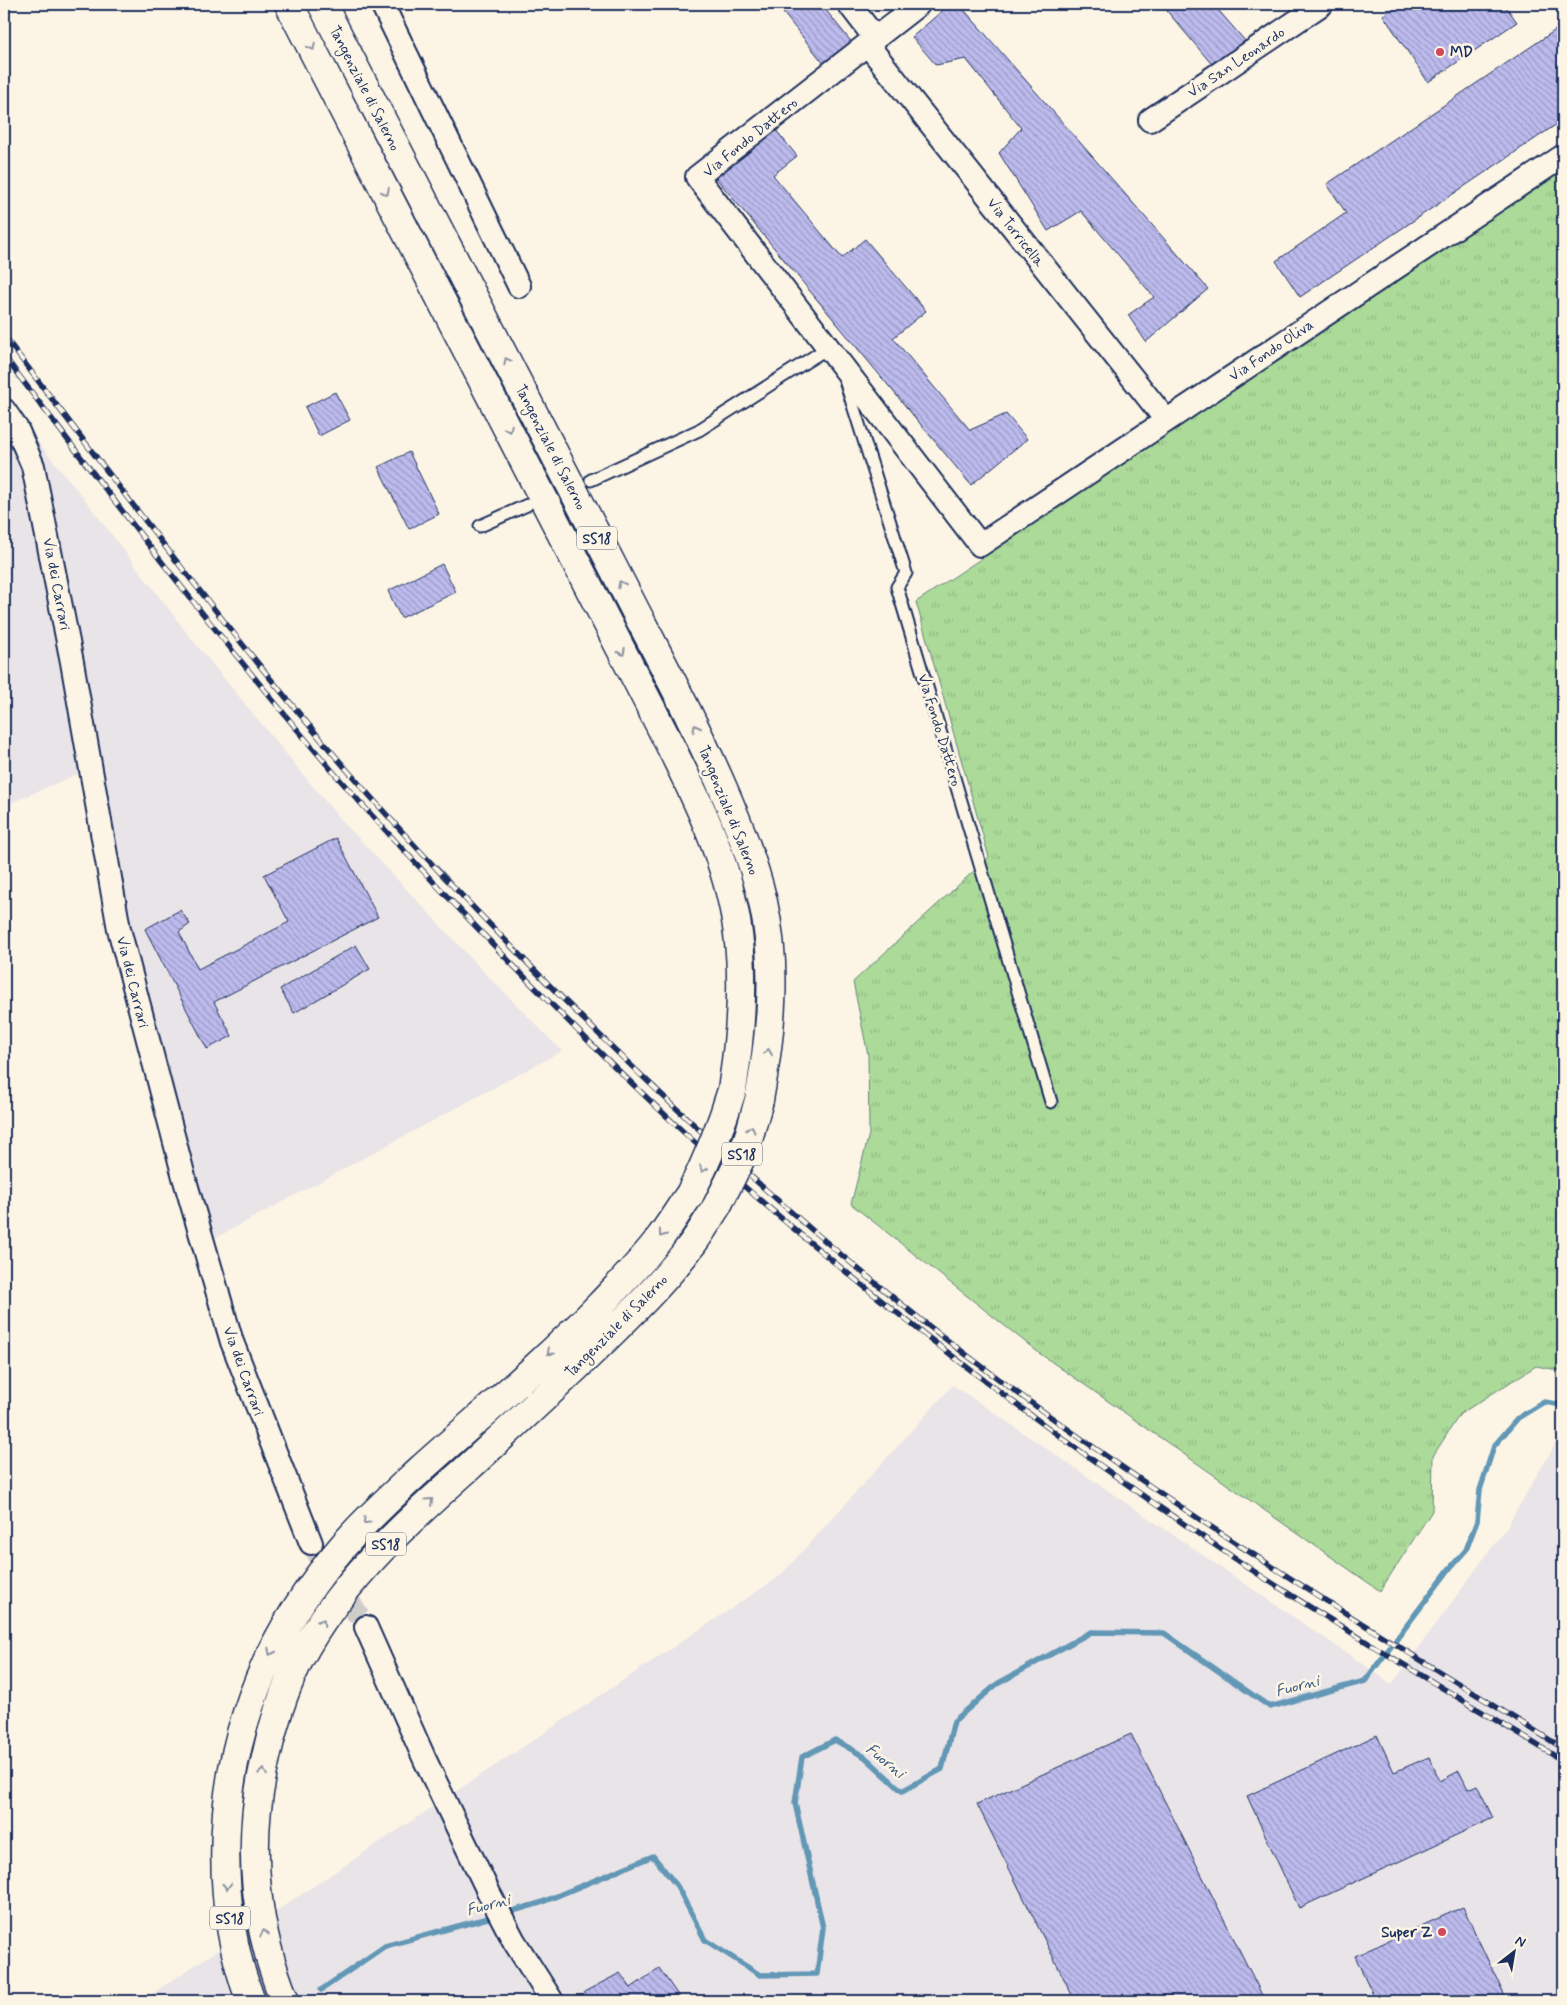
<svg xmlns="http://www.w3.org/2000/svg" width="1567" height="2005" font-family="Mynerve,sans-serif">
	<defs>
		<pattern id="grass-tufts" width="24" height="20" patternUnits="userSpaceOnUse" patternTransform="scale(1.25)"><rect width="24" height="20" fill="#acda99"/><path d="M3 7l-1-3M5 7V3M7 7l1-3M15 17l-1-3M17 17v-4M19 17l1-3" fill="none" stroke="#93bb86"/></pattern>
		<pattern id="building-back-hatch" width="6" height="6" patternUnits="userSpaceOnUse" patternTransform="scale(1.25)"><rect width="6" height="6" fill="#bdbbed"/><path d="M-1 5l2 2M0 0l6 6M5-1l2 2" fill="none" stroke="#9998c3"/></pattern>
	</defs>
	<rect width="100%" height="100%" fill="#fcf5e5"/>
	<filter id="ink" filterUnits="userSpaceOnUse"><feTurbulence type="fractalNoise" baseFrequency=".02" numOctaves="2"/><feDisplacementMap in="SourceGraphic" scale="10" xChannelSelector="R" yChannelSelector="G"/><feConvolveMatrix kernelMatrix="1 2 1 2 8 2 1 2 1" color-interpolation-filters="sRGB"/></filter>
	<g filter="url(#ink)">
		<path fill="#e9e4e7" d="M4,401L83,497L190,637L335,813L483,971L562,1051L195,1249L82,772L4,806Z
			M953,1385L1392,1684L1506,1528L1556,1443L1563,1448V2001H141L780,1576Z"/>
		<path fill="url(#grass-tufts)" stroke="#64847c" d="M1563,171V1371L1536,1366L1460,1414L1433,1456L1432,1511L1380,1591L1039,1353L851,1204L869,1134L868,1055L853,982L989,857L916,602Z"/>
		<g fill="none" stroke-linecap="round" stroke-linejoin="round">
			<path stroke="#6297b6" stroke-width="5.5" d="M506,1913L540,1903L653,1856L677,1886L705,1940L760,1975L817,1974L823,1928L795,1803L802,1757L835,1740L865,1757L902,1791L942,1769L954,1721L997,1684L1091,1632L1164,1633L1270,1707L1365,1681L1450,1568L1466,1550L1477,1521L1480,1490L1494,1446L1518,1418L1544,1402L1563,1405
				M321,1990L385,1946L495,1916"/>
		</g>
		<path fill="url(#building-back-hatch)" stroke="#1b2f5e" d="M776,4H821L853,44L825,65Z
			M950,4H959L1208,289L1146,342L1128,315L1154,297L1081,211L1048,231L999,153L1021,128L966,59L936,65L912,37Z
			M1175,4H1213L1246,42L1215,68L1167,11Z
			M1400,4H1504L1517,22L1428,82L1383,15Z
			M1563,25V120L1300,297L1276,261L1346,213L1327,184Z
			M775,129L797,156L773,175L842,258L865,239L926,311L893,338L970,430L1006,414L1027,439L971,485L716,178Z
			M335,392L350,420L319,436L305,407Z
			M409,452L439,514L409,529L378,467Z
			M442,564L456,592L401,618L388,591Z
			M336,838L378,917L214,1002L232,1036L207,1049L145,929L180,910L190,924L179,932L198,969L289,922L264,875Z
			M356,945L370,969L294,1013L280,989Z
			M1131,1734L1265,2001H1075L977,1804Z
			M1377,1735L1394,1772L1429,1757L1440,1781L1459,1771L1468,1789L1477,1785L1493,1818L1299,1908L1247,1796Z
			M1463,1907L1507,2001H1376L1355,1956Z
			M659,1968L682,2001H590L584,1992L620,1973L631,1988Z"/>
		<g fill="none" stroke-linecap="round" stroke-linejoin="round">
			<path stroke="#cfcdca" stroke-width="22" stroke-dasharray="22 11" stroke-linecap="butt" d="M311,1543L366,1627"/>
			<defs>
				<path id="lane" d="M845,380L906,573L897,587L1051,1102
					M591,480L699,430L829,347
					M480,526L527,505"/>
				<path id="street" d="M385,4L383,6L519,286
					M849,4L875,38
					M919,4L697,177L980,545L1563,156
					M867,44L1166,420
					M1150,120L1322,4
					M4,410L17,429L33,466L72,662L119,929L184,1177L232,1342L311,1543
					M366,1627L425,1760L489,1893L514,1941L552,2001"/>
				<path id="highway" d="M289,4L649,704C686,777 728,853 738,934C745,986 740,1039 732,1090
					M322,4C418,192 516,379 613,567C652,644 694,720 728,800C742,833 755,867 763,902C778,969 771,1033 759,1100
					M251,2001C228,1942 222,1875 227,1812C236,1711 278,1621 344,1545C367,1518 395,1493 421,1469C481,1415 544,1363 600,1305C620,1284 641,1263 659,1239C670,1225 679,1209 690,1194
					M285,2001C256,1931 247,1851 262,1776C271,1731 283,1687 306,1647C348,1575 407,1522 469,1467C511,1428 553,1390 594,1350C629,1316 664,1282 693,1243C702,1231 709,1218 717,1206"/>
			</defs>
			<use href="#lane" stroke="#1b2f5e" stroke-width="15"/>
			<use href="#street" stroke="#1b2f5e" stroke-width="26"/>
			<use href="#highway" stroke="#1b2f5e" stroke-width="31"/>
			<use href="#lane" stroke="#fcf5e5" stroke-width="11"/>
			<use href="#street" stroke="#fcf5e5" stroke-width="22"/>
			<use href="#highway" stroke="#fcf5e5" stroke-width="28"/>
			<defs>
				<path id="rail" d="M4,336C116,483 227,631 348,771C399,830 453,887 508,943C639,1078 777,1206 925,1323C1127,1481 1345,1614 1563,1748
					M4,356C113,500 223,644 341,781C395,842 451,901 508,960C582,1036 658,1111 738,1181C901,1323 1075,1452 1255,1572C1356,1638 1461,1698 1563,1761"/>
			</defs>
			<use href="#rail" stroke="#1b2f5e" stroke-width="5.5"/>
			<use href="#rail" stroke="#fcf5e5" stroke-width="4" stroke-dasharray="11" stroke-linecap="butt"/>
			<defs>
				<path id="highway-bridge" d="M690,1194C707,1161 721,1127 732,1090
					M717,1206L740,1160L749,1136L759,1100"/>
			</defs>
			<use href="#highway-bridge" stroke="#1b2f5e" stroke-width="31" stroke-linecap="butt"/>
			<use href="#highway-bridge" stroke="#fcf5e5" stroke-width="28"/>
		</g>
		<defs><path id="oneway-chevron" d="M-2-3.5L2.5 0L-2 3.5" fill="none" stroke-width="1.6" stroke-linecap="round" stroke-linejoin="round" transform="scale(1.25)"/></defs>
		<g stroke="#8c92a2">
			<use href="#oneway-chevron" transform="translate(312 47) rotate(63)"/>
			<use href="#oneway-chevron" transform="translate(386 192) rotate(63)"/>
			<use href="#oneway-chevron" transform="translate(507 361) rotate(-118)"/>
			<use href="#oneway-chevron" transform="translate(509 429) rotate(63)"/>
			<use href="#oneway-chevron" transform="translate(621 584) rotate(-117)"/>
			<use href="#oneway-chevron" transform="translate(622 652) rotate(63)"/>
			<use href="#oneway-chevron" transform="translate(696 728) rotate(-117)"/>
			<use href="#oneway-chevron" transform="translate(768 1052) rotate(-82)"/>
			<use href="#oneway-chevron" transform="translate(751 1129) rotate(-74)"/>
			<use href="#oneway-chevron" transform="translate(703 1169) rotate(115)"/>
			<use href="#oneway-chevron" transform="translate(662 1234) rotate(125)"/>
			<use href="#oneway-chevron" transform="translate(550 1352) rotate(137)"/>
			<use href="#oneway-chevron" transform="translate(430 1501) rotate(-42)"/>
			<use href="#oneway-chevron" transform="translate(366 1521) rotate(134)"/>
			<use href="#oneway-chevron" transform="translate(322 1622) rotate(-57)"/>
			<use href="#oneway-chevron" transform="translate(271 1652) rotate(117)"/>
			<use href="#oneway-chevron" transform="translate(263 1772) rotate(-79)"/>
			<use href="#oneway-chevron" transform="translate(227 1886) rotate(87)"/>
			<use href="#oneway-chevron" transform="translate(264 1933) rotate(-104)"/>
		</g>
	</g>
	<g fill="#d1495b" stroke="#fcf5e5" stroke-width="2">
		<circle cx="1440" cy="52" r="5"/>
		<circle cx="1442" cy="1932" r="5"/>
	</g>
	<g text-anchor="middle" stroke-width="5" stroke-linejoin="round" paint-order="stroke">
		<g fill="#fcf5e5" stroke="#5e6a86" stroke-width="1">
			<rect x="577" y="526.5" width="40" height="23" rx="4"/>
			<rect x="722" y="1142.5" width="40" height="23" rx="4"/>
			<rect x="366" y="1532.5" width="40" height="23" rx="4"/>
			<rect x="210" y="1906.5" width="40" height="23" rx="4"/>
		</g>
		<g font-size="14" font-weight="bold" fill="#1b2f5e">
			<text x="597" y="543">SS18</text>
			<text x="742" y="1159">SS18</text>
			<text x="386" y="1549">SS18</text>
			<text x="230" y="1923">SS18</text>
		</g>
		<g font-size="15" font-weight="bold" fill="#1b2f5e" stroke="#fcf5e5" text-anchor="start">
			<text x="1450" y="57">MD</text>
			<text x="1432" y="1937" text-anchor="end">Super Z</text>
		</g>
		<g font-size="15" fill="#1b2f5e" stroke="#fcf5e5">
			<text transform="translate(1236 62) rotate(-34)" y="5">Via San Leonardo</text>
			<text transform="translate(365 88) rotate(63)" y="5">Tangenziale di Salerno</text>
			<text transform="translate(750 137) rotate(-39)" y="5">Via Fondo Dattero</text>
			<text transform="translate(1016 232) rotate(52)" y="5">Via Torricella</text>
			<text transform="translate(1271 350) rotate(-34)" y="5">Via Fondo Oliva</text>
			<text transform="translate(551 447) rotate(63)" y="5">Tangenziale di Salerno</text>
			<text transform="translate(57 584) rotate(79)" y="5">Via dei Carrari</text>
			<text transform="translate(940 730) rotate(73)" y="5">Via Fondo Dattero</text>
			<text transform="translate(729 810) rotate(68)" y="5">Tangenziale di Salerno</text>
			<text transform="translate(133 982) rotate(76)" y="5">Via dei Carrari</text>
			<text transform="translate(616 1326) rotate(-45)" y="5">Tangenziale di Salerno</text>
			<text transform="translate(244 1371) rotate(70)" y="5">Via dei Carrari</text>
		</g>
		<g font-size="16" font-style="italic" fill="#385a83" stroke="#fcf5e5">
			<text transform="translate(1297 1685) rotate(-15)" y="6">Fuorni</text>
			<text transform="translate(886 1760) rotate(39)" y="6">Fuorni</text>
			<text transform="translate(488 1904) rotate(-15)" y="6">Fuorni</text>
		</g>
	</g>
	<rect width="1567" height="2005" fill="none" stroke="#fcf5e5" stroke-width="20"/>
	<rect x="10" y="10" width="1547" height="1985" fill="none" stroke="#1b2f5e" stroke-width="2" filter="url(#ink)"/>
	<g transform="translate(1514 1952) rotate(31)" stroke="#fcf5e5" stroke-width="4" paint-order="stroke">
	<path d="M0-4L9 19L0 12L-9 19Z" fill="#1b2f5e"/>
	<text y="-8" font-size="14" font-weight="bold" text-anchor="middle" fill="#1b2f5e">N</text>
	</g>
</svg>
